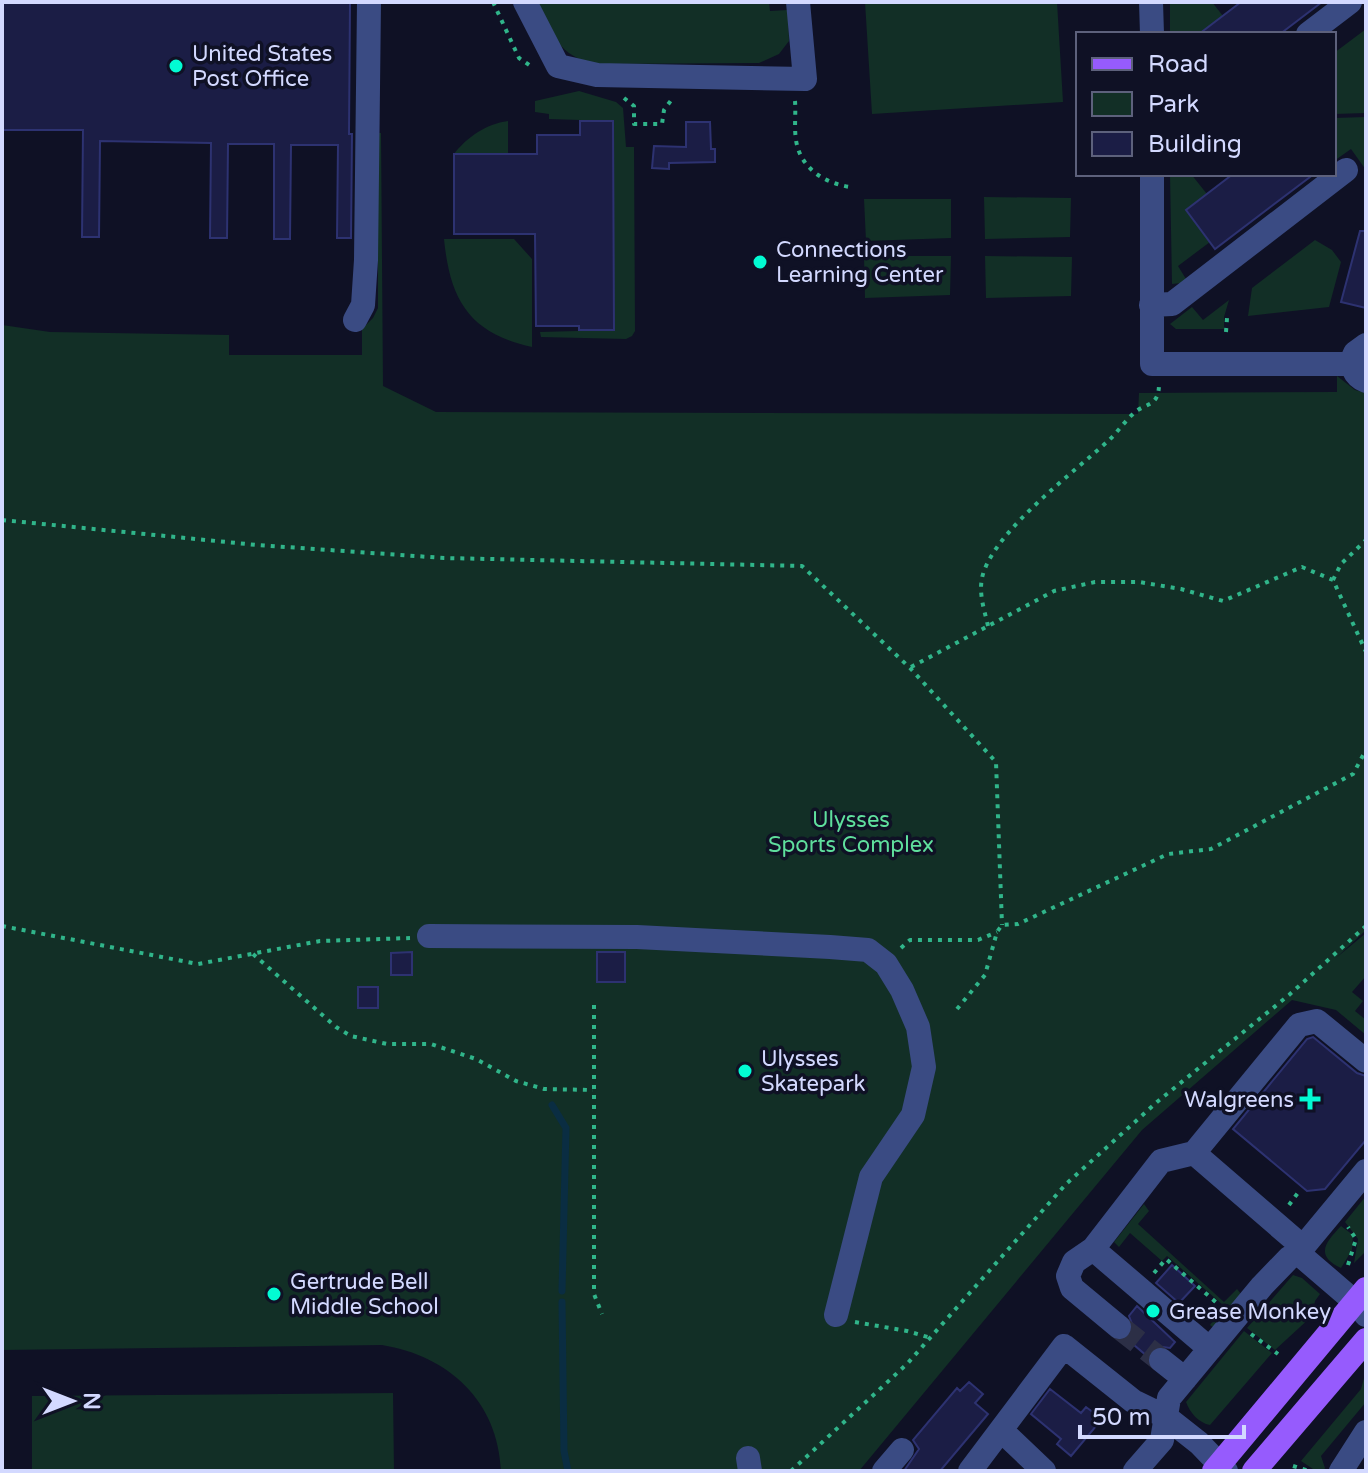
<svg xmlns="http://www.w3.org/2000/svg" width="1368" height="1473" font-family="'Varela Round',sans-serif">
	<rect width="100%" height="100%" fill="#0f1125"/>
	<path fill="#122f26" d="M536,2H769L770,11L788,10L789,41L779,54L759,63L597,64C558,57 553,34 536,2Z
		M865,2H1057L1063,102L872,114Z
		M1170,2H1212L1223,16L1199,34H1170Z
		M1366,29V113L1334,114V53Z
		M579,91L616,102L623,108L626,147H634L635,331L632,336L626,339L541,337L540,332L614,330L612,121L549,119V114L535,112V101Z
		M1366,117V170L1351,149L1334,161V118Z
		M508,121V154H454C467,137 486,124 508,121Z
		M378,133H381L383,386L436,412L1138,414L1139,393L1337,392V376L1355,390L1366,393V930L1336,958L1366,933V976L1352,992L1363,1001L1355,1011L1366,1020V1035L1336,1010L1292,1000L1142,1130L859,1471H501C498,1401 449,1356 382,1345L2,1350V325L50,332L229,335V355H362V329L373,318L378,308Z
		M1170,174H1191L1207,194L1186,210L1210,242L1178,266L1186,279L1181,283L1172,284Z
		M984,197L1071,198L1070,237L985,239Z
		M864,199H951V238L866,241Z
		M444,239H514L532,259V347C469,333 450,300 444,239Z
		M1315,240L1332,250L1341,262L1329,307L1248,316L1252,288Z
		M864,256H951L950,295L865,298Z
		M985,256L1072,257L1071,296L986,298Z
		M1229,300L1224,317V329H1176L1170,324L1192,307L1203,320Z
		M1366,1196V1251L1354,1263L1358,1239L1345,1222Z
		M1144,1204L1149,1211L1138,1224L1224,1302L1237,1289L1241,1294L1214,1328L1210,1325L1224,1306L1167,1256L1162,1261L1130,1233L1119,1247L1114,1242Z
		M1341,1226L1353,1235L1352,1250L1341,1268C1314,1255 1326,1242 1341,1226Z
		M1293,1275L1302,1278L1320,1294L1315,1301L1312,1316L1275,1350L1247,1328Z
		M1244,1331L1272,1353L1210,1425C1199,1423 1190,1413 1186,1402Z
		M1366,1371V1402L1321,1456L1325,1468L1323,1471H1316L1301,1461L1361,1389Z
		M393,1393L394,1471H32V1396Z"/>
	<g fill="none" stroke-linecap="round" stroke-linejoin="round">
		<path stroke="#0a2d42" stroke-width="7" d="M552,1105L566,1128L562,1291
			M562,1302L564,1451L568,1471"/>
	</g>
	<path fill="#1b1d45" stroke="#2d3271" stroke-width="2" d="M2,2H350L349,134H352L351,238H337L338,145H291L290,239H274V144H228L227,238H210L211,143L100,141L99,237H82L83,130H2Z
		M1241,2H1322L1280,34H1199Z
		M580,121H613L614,330H579V326H536L535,234H454V154H537V135H580Z
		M686,122H710L711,149H715V162L669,163V169L652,168L654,146L686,147Z
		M1233,174H1314L1215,249L1186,210Z
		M1360,231H1366V308L1341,302Z
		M412,952V975H391V953Z
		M597,952H625V982H597Z
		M358,987H378V1008H358Z
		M1313,1037L1357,1073L1366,1076V1140L1325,1189L1307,1191L1233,1129L1307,1039Z
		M1172,1265L1195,1286L1179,1303L1156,1283Z
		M1137,1306L1175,1342L1170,1348L1156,1346L1147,1356L1127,1339L1134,1329L1129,1316Z
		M969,1382L983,1394L975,1403L988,1414L940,1471H904L919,1449L913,1440L957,1388L960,1391Z
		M1050,1389L1081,1413L1086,1407L1102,1419L1071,1456L1057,1444L1061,1439L1031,1414Z"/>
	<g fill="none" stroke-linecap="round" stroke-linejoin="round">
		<path stroke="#2c2f46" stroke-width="24" stroke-dasharray="24 12" stroke-linecap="butt" d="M1119,1327L1161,1360"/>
		<path stroke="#30b58a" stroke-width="4" stroke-dasharray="4 6" stroke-linecap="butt" d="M493,2L519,58L532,67
			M624,98L634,106V124H662L664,110L672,99
			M795,101C796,113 794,127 796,140C800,168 824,183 850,187
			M1226,332L1227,318
			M2,520L257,545L444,558L802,566L910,668L996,762L1002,925
			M1333,580L1341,564L1366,540
			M988,626C984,608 977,590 984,571C1000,527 1073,473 1108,441C1117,433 1124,422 1133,414C1145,402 1159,408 1159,384
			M911,667L1054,591L1095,582H1139L1181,589L1223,601L1302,567L1333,580L1366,652
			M2,926L198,964L320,941L410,938
			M901,948L910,940H978L997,932
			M253,954L336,1027L351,1036L387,1044H431L476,1059L516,1081L544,1089L593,1090
			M594,1005V1294L602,1314
			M957,1009L985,975L997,932L1002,925L1018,924L1168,854L1211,849L1353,774L1366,750
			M1289,1205L1300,1190
			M1348,1265L1356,1239L1348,1227
			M1154,1273L1166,1259L1218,1304
			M855,1322L907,1331L931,1338
			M1251,1334L1278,1354
			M1293,1466L1309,1471
			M791,1471L907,1364L1066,1184L1157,1102L1289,995L1366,926"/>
		<path stroke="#3a4b83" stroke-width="24" d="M525,2L558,66L597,75L805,79L798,2
			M1151,2L1152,34
			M1308,34L1350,2
			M1152,174V364H1352
			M1151,305L1172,304L1346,170
			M355,320L363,305L366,260L369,2
			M1366,345L1355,353C1349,365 1354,376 1366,381
			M429,936L637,937L830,947L868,950L886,964L902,990L918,1027L924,1067L913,1115L871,1177L836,1315
			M1194,1153L1303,1247
			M1093,1249L1210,1349
			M1298,1253L1355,1302L1366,1315
			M1119,1327L1072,1288L1068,1276L1074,1262L1093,1249L1161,1161L1194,1153L1299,1025L1317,1021L1366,1061
			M1161,1360L1185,1379
			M1002,1431L1044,1471
			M748,1458L750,1471
			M884,1471L902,1450
			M970,1471L1064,1346L1133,1401L1166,1417L1199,1443L1226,1471
			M1135,1471L1162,1440L1169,1398L1262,1286L1289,1258L1298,1253L1366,1171
			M1341,1471L1366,1432"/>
		<path stroke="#965bfd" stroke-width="24" d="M1214,1471L1366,1289
			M1254,1471L1366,1340"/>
	</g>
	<g fill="#02fbd3" stroke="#0f1125" stroke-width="3">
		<circle cx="176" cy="66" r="8"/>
		<circle cx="760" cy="262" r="8"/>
		<circle cx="745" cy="1071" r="8"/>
		<path d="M1306 1087h8v8h8v8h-8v8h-8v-8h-8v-8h8z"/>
		<circle cx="274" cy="1294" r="8"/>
		<circle cx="1153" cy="1311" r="8"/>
	</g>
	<g text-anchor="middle" stroke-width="7" stroke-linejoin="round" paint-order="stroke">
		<g font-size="22" fill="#d3d9ff" stroke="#0f1125" text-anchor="start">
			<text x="192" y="61">United States<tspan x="192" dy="25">Post Office</tspan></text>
			<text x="776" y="257">Connections<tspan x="776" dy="25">Learning Center</tspan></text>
			<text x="761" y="1066">Ulysses<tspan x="761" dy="25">Skatepark</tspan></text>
			<text x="1294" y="1107" text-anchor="end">Walgreens</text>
			<text x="290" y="1289">Gertrude Bell<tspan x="290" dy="25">Middle School</tspan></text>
			<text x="1169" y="1319">Grease Monkey</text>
		</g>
		<g font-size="22" fill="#5fdf9d" stroke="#0f1125">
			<text x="851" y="827">Ulysses<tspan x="851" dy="25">Sports Complex</tspan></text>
		</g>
	</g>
	<rect width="1368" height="1473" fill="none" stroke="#d3d9ff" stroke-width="8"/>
	<rect x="1076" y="32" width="260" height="144" fill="#0f1125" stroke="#5d617c" stroke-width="2"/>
	<rect x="1092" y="58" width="40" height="12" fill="#965bfd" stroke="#5d617c" stroke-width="2"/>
	<text x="1148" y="72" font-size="24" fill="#d3d9ff">Road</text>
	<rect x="1092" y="92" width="40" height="24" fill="#122f26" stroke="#5d617c" stroke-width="2"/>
	<text x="1148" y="112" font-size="24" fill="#d3d9ff">Park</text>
	<rect x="1092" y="132" width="40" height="24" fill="#1b1d45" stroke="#5d617c" stroke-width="2"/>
	<text x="1148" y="152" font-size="24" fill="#d3d9ff">Building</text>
	<g transform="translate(72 1401) rotate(90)" stroke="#0f1125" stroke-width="6" paint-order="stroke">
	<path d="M0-6L14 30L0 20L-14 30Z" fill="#d3d9ff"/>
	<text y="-12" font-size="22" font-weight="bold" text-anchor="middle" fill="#d3d9ff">N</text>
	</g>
	<path d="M1080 1425v12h164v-12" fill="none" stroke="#d3d9ff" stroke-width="4"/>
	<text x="1092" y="1425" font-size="24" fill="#d3d9ff" stroke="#0f1125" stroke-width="6" paint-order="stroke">50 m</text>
</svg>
